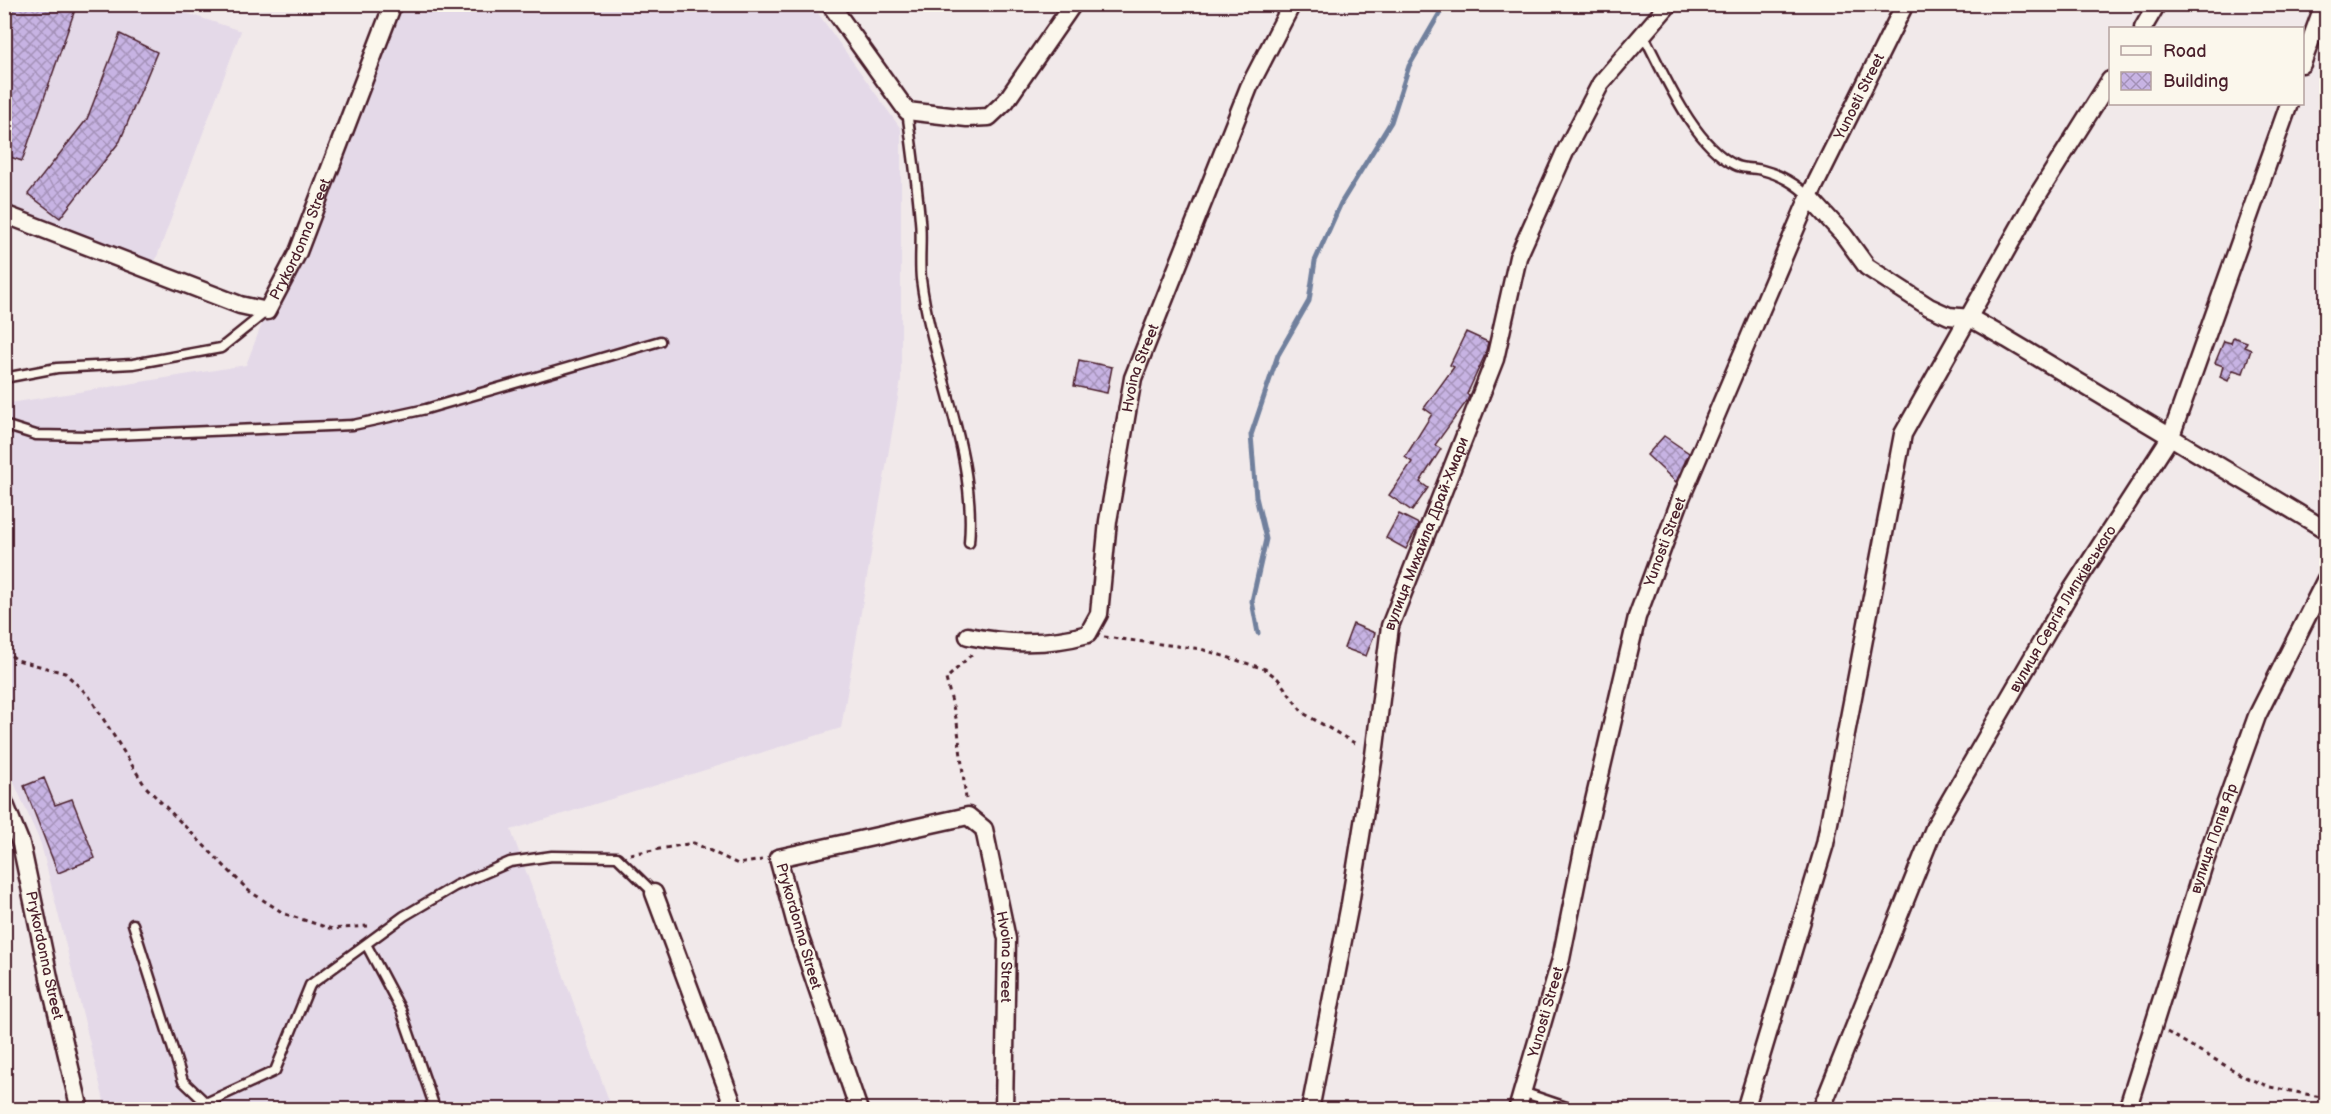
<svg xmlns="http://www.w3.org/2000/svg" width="2331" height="1114" font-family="'Balsamiq Sans',sans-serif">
	<defs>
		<pattern id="building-cross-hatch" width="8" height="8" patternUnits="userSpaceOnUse" patternTransform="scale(1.5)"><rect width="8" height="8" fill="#c7b3e3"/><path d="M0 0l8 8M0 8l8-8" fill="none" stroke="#a491b8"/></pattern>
	</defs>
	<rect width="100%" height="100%" fill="#f1e9ea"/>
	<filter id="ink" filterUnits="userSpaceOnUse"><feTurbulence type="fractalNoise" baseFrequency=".0167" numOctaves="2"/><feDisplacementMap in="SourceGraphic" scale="12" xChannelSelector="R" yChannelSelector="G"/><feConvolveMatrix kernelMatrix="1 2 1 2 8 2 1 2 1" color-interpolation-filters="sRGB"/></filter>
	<g filter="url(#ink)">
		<path fill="#e4d9e8" d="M4,5H162L241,31L149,278L5,225Z
			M385,5H812L901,129V380L841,728L511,830L612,1109H106L41,844L5,762L4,404L246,365Z"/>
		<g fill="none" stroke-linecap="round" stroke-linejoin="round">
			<path stroke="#71809d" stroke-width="5" d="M1258,633L1252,601L1266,539L1256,497L1251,435L1278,355L1309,301L1315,261L1341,203L1391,122L1409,66L1445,4"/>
		</g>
		<path fill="url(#building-cross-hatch)" stroke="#4a1f2b" stroke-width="1.5" d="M4,4H77L22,161L4,155Z
			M120,34L157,52L120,141L60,218L28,194L87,119Z
			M1466,332L1488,342L1485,355L1467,394L1469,396L1467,401L1435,445L1441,449L1420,482L1428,488L1412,511L1389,495L1412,462L1405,457L1432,414L1424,408L1454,367L1450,365Z
			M2233,337L2247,342L2244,347L2251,350L2243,373L2233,370L2228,381L2220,377L2223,366L2215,363L2224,341L2231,343Z
			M1079,360L1112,367L1107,393L1074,386Z
			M1664,436L1689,453L1676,482L1647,455Z
			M1399,514L1419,524L1406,549L1386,538Z
			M1353,624L1375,633L1366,656L1344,648Z
			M44,778L55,805L72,799L95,858L58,873L24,786Z"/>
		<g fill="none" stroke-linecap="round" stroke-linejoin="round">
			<defs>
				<path id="lane" d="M1644,36C1665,76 1693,144 1735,165C1743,169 1754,168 1762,170C1779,174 1797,184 1809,197
					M907,111C912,147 917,183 920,220C922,239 919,259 921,279C932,367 977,453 969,543
					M4,378L57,368L133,364L221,348L267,311
					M4,425L36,435L91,436L353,425L426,409L660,341
					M133,924L183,1081L206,1103L275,1071L310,985L404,916L455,886L510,862L552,856L617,857L654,893
					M366,944L401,1010L433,1102L427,1110
					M1522,1092L1575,1110"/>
				<g id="street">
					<path d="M830,4L907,111L967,118L989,117L1006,101L1073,4"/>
					<path d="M2143,28L2157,4"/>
					<path d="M2302,64L2324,4"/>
					<path d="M1809,197L1843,234L1867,267L1929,307L1949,316L1970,318L2007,339L2326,530"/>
					<path id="s1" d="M4,214L240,305L267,311L298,252L393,4"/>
					<path id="s2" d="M968,636C1007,644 1050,645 1088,634L1099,614L1108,521L1133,378L1249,87L1292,4"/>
					<path id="s3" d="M4,802L21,844L51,987L80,1110"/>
					<path d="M654,893L735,1110"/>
					<path id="s4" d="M859,1110L798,932L778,858L968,816L984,829L1007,939L1004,1110"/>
					<path id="s5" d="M1310,1110L1350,904L1374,755L1390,626L1495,359L1518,257L1565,152L1601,83L1669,4"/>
					<path id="s6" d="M1517,1110L1561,959L1586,835L1637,617L1681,498L1809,197L1905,4"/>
					<path d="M1745,1110L1825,844L1903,434L2034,201L2110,80"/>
					<path id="s7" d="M1821,1110L1935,826L2071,591L2171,436L2289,104"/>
					<path id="s8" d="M2127,1110L2204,864L2257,716L2326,579"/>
				</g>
			</defs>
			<use href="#lane" stroke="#4a1f2b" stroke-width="13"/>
			<use href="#street" stroke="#4a1f2b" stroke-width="21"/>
			<path stroke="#4a1f2b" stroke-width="3" stroke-dasharray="4.5 4.5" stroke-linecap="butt" d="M1104,637L1201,649L1265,669L1278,679L1303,713L1358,745
				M4,650L17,660L65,673L89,696L145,786L249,891L285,914L332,929L368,926
				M966,799L957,722L946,679L972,654
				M630,854L694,843L738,864L762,860
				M2167,1032L2247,1078L2270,1087L2326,1098"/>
			<use href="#lane" stroke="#fbf7ec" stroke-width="8"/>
			<use href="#street" stroke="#fbf7ec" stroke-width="16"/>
		</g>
	</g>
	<g text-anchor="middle" stroke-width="4.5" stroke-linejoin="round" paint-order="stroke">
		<g font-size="15" fill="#4a1f2b" stroke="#fbf7ec">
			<text dy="5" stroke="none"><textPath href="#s6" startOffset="1074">Yunosti Street</textPath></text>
			<text dy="5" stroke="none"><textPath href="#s1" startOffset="360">Prykordonna Street</textPath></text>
			<text dy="5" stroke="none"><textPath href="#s2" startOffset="394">Hvoina Street</textPath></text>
			<text dy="5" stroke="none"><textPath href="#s5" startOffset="590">вулиця Михайла Драй-Хмари</textPath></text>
			<text dy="5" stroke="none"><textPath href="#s6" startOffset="588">Yunosti Street</textPath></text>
			<text dy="5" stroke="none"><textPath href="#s7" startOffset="558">вулиця Сергія Липківського</textPath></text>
			<text dy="5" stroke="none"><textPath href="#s8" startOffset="285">вулиця Попів Яр</textPath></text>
			<text transform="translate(799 926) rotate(74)" y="5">Prykordonna Street</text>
			<text dy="5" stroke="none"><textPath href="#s3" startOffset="159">Prykordonna Street</textPath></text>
			<text dy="5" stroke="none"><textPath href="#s4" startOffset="610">Hvoina Street</textPath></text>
			<text dy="5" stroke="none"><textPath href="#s6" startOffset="102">Yunosti Street</textPath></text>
		</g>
	</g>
	<rect width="2331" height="1114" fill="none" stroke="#fbf7ec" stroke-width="24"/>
	<rect x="12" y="12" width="2307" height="1090" fill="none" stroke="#4a1f2b" stroke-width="2" filter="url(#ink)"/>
	<rect x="2109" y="27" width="195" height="78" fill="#fbf7ec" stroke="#b4a19f" stroke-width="1.5"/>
	<rect x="2121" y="46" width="30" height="9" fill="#fbf7ec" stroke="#b4a19f" stroke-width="1.5"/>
	<text x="2163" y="57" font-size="18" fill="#4a1f2b">Road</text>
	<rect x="2121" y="72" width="30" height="18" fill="url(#building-cross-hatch)" stroke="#b4a19f" stroke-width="1.5"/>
	<text x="2163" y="87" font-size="18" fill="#4a1f2b">Building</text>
</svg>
